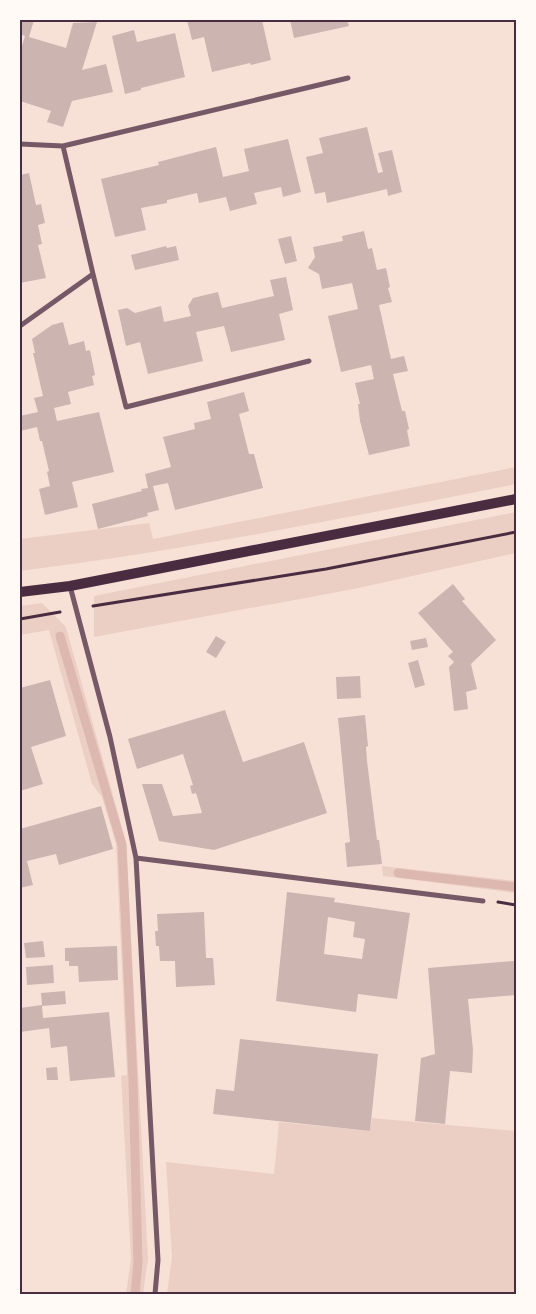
<svg xmlns="http://www.w3.org/2000/svg" width="536" height="1314" font-family="Ubuntu,sans-serif">
	<rect width="100%" height="100%" fill="#f7e1d7"/>
	<path fill="#ebcfc5" d="M516,467V484C351,517 187,550 20,571V539L149,523L153,539Z
		M516,512V553L354,589L94,637V596Z
		M42,603L66,627L126,842L148,1259L143,1294H126L131,1259L121,1076L127,1075L116,844L102,797L92,784L49,630L20,635V606Z
		M382,866L516,881V893L383,876Z
		M372,1118L516,1131V1294H167L172,1257L166,1162L274,1174L279,1122L370,1131Z"/>
	<g fill="none" stroke-linecap="round" stroke-linejoin="round">
		<path stroke="#dcb8b0" stroke-width="9" d="M60,636L122,845L133,1081L138,1262L135,1294
			M398,873L516,887"/>
	</g>
	<path fill="#ccb4b1" fill-rule="evenodd" d="M20,20H34L29,37L66,48L73,23L97,22L82,70L106,64L113,92L72,101L63,127L47,122L51,111L20,101V52L25,36L20,34Z
		M187,20H262L271,60L251,65L250,63L212,72L204,37L192,40Z
		M290,20H347L349,26L294,38Z
		M134,30L137,42L175,33L185,77L141,88V90L125,94L112,36Z
		M367,127L378,173L383,172L378,153L392,150L402,192L388,196L387,189L327,203L325,192L315,194L306,157L323,153L319,138Z
		M288,139L301,192L283,197L281,187L254,193L257,204L230,211L226,197L199,203L197,193L167,200V203L141,208L146,230L115,237L101,179L159,165L158,162L216,147L223,177L249,171L244,149Z
		M29,173L36,205L41,204L45,223L38,225L42,244L38,245L46,278L20,283V175Z
		M364,231L368,249L372,248L377,270L386,268L390,287L388,288L392,302L379,305L391,359L404,356L408,371L393,374L402,411H405L409,429L407,430L410,446L369,455L360,421L358,404H360L355,383L374,379L371,365L341,372L328,316L358,309L352,283L322,289L319,274L308,268L315,257L313,247L343,241L342,236Z
		M291,236L297,261L285,264L278,239Z
		M166,246L167,248L176,246L179,260L135,270L131,255Z
		M286,277L293,310L279,314L285,340L231,352L224,326L196,332L203,361L148,374L140,342L126,346L118,310L127,308L135,313L161,306L164,322L191,316L188,306L193,298L218,292L222,308L274,296L270,280Z
		M63,322L69,345L84,341L86,351L90,350L95,375L92,376L94,385L68,392L71,404L54,408L57,421L99,412L114,472L72,482L78,507L45,515L39,489L50,486L47,472L49,471L42,441H40L37,427L20,431V416L38,412L34,398L43,396L33,353H35L32,339L52,325Z
		M244,392L249,411L239,414L249,454H254L263,488L175,510L168,483L153,486L159,510L147,513L148,516L98,529L92,504L142,491L141,489L148,488L145,474L171,467L163,437L195,429L194,423L211,419L207,402Z
		M453,584L465,599L462,601L496,640L471,664L477,689L466,692L468,709L454,711L449,667L454,662L448,656L453,652L418,613Z
		M216,636L226,642L216,658L206,652Z
		M426,638L428,647L412,650L410,641Z
		M418,660L425,685L415,688L408,663Z
		M360,676L361,698L337,699L336,677Z
		M50,680L66,736L31,747L43,784L20,791V688Z
		M225,710L243,762L304,742L327,813L214,850L159,841L142,784H162L173,816L202,813L196,793L192,794L190,786L193,785L183,754L137,769L128,739Z
		M365,715L368,746L366,747L367,761L377,840H379L382,864L347,867L345,843L350,842L338,718Z
		M101,806L113,849L59,865L56,854L27,861L33,885L20,888V862H22L20,856V829Z
		M287,892L335,898L334,902L410,913L397,999L358,994L356,1012L276,1001ZM328,917L355,922L353,937L365,939L362,959L324,954Z
		M204,912L206,958H213L215,985L176,987L175,961H160L159,946H156L155,931H158L157,914Z
		M43,941L45,957L26,958L24,943Z
		M117,946L118,980L79,982L78,966H69V961H65V948Z
		M514,961L516,995L468,999L473,1050L472,1073L450,1071L445,1124L415,1121L421,1058L435,1054L428,968Z
		M53,965L54,983L27,985L26,967Z
		M65,991L66,1004L42,1006L43,1018L109,1012L115,1077L70,1081L67,1046L51,1048L49,1028L20,1032V1008L42,1005L41,993Z
		M240,1039L378,1054L370,1131L213,1114L216,1089L234,1091Z
		M57,1067L58,1080H47L46,1068Z"/>
	<g fill="none" stroke-linecap="round" stroke-linejoin="round">
		<path stroke="#4a2c40" stroke-width="3" d="M93,606L326,569L516,532
			M20,619L60,612
			M498,902L516,905"/>
		<path stroke="#755966" stroke-width="5" d="M20,144L63,146L348,78
			M93,274L126,407L309,361
			M20,326L93,274L63,146
			M70,586L110,737L136,858L158,1260L155,1294
			M136,858L483,901"/>
		<path stroke="#4a2c40" stroke-width="10" d="M20,592L70,586L516,499"/>
	</g>
	<rect width="536" height="1314" fill="none" stroke="#fffaf5" stroke-width="42"/>
	<rect x="21" y="21" width="494" height="1272" fill="none" stroke="#4a2c40" stroke-width="2"/>
</svg>
